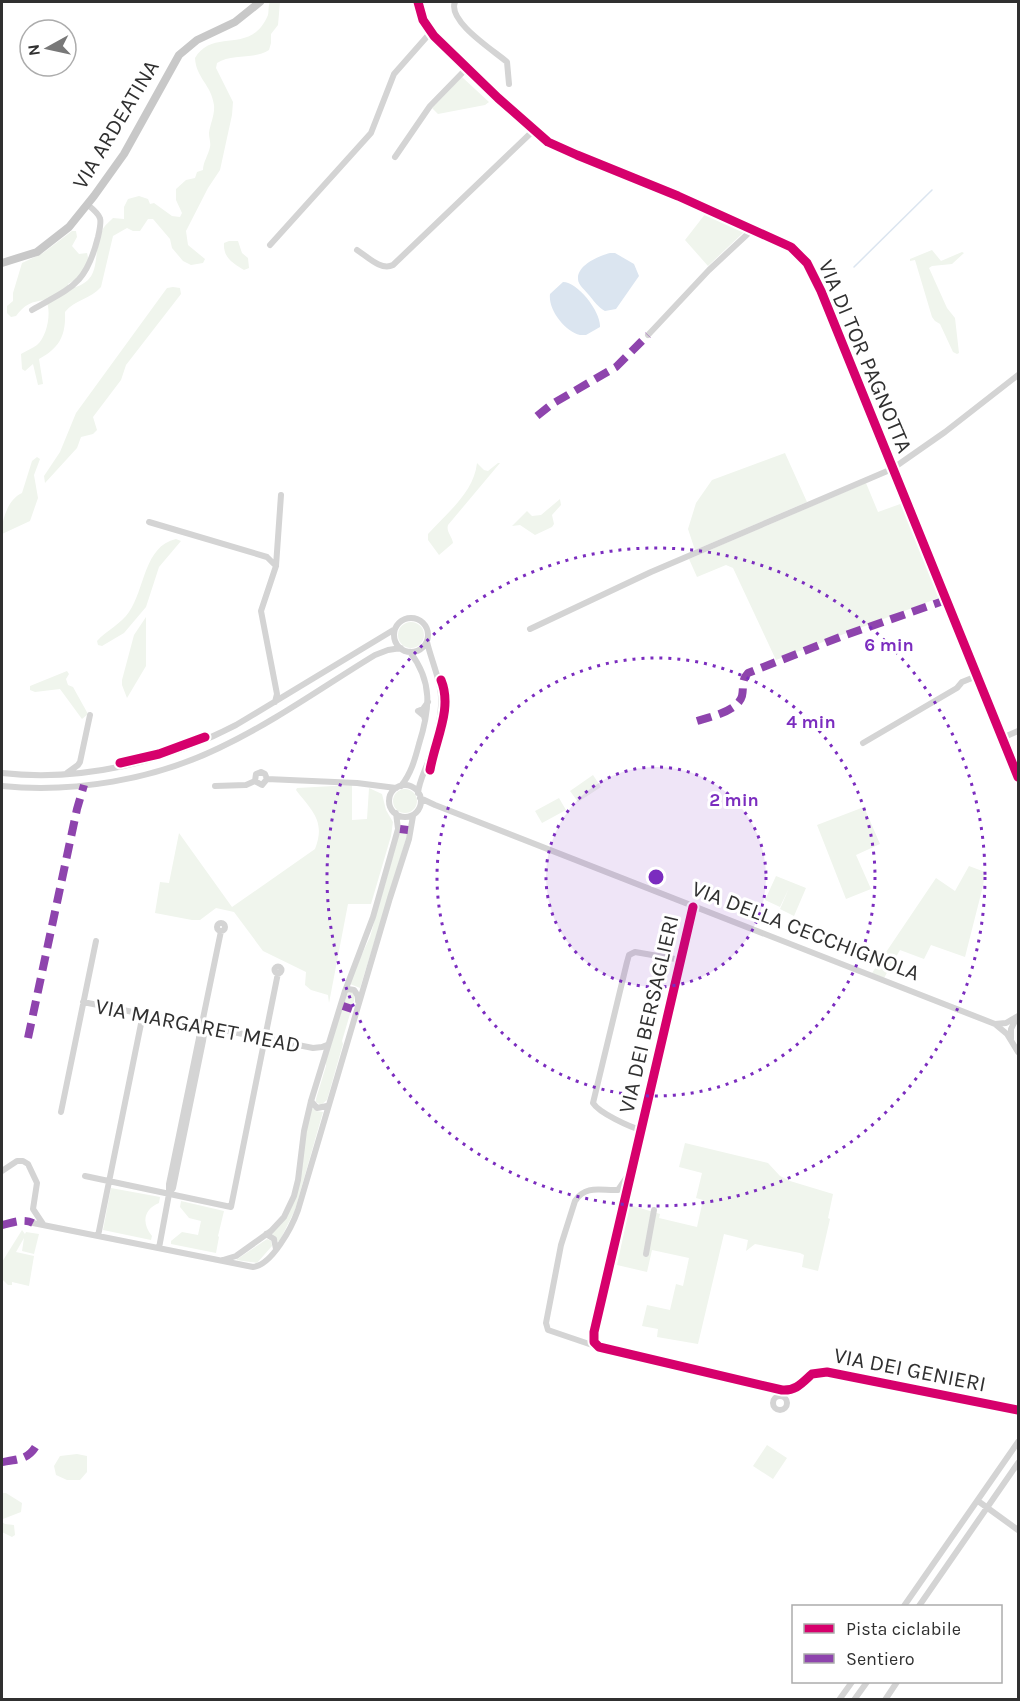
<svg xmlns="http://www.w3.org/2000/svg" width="1020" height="1701" font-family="Karla,sans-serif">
	<rect width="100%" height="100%" fill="#fff"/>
	<path fill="#f0f5ed" d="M270,2H280L278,25L271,34V43L269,50C253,60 232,53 217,63L216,68L233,102L232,115L220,170L208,188L186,231L188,245L205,259L203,263L191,265L183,261L172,248L170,239L153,219H148L140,231H133L127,228L113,236L101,287C91,299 74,300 65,312C66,335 60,348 39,359L43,384L38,385L33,364L25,371L22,369L21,354C26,351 33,348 37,345C47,337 52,312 46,300C32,301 24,305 16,316L11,317L7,313V306L13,301V293L22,263L43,253L72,231H76L77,237L72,246L79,254L87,253C92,272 83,275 68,284V289C106,282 90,255 103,229C105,225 110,221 113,218L124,219V207L128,199L139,196L148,199L150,204L154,203L172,216L180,217L182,213L176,200V189L186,180L195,178L197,172L203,170C203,162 208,156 210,147C211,143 209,138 209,133C210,124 215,115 214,105C211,84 196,78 195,58C213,27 251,56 268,15C269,11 268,6 270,2Z
		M462,77L489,102L485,105L438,114L432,108Z
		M706,213L744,227L745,231L708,266L685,240Z
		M229,241H238L242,253L248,258L249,268L244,270C233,263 223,258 224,243Z
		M932,250L941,261L962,252L964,253L952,264L932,266L929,268L947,308L955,318L959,353L957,354L953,352L940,324L935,321L932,317L915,260L910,261V259Z
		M173,287L180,288L181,294L126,365L121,380L93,417L97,430L93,434L81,437L77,448L45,483L44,476L60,452L76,413L167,288Z
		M785,453L807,502L695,550L688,529L696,503L712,480Z
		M37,457L40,459L34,475L38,498L30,521L2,534C1,521 8,499 22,493L32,461Z
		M477,463L484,470L488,471L498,463H500L448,525C446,532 452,536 453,543L439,555L428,540V534C448,512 474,492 477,463Z
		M866,483L878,512L903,503L941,597L776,660L733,568L726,565L697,577L689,559Z
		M560,499L561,505L552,515L554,524L552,527L535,535L520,525L512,526L527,511L532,516L541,515Z
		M176,539L181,541L159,567L146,607L124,633L102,646L98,645L97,641C107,630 121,624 129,612C145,589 144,546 176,539Z
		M146,617V666L127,698L122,685V680L134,635Z
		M398 635a13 13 0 1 1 26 0a13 13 0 1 1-26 0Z
		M67,671L69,674L66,679L68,685L73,687L88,714L82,719L60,689L35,692L30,690V686Z
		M593,775L601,787L578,802L570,791Z
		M352,785V820L367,819L369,788L382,794L386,810L393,822L391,836L371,904H348L329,1003L328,995L311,990L305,985L306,972L263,951L234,912L216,908L200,920H192L155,913L160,882L169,883L179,833L232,907L315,849C326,821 312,811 296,790L297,788Z
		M393 801a12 12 0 1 1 24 0a12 12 0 1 1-24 0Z
		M559,798L566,810L542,823L535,811Z
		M864,807L880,844L856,855L871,889L846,899L817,825Z
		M400,831L408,832L406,839L360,988L350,984L356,967L370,937Z
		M969,866L985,872L983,886L965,957L931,945L924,959L900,950L884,978L872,973L936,878L955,891Z
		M776,876L806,888L794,916L780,909L789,888L780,907L765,900Z
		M352,991L355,997L342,1041L343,1044L327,1100L321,1105L316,1102V1099L326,1066L325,1060L348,992Z
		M311,1107L316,1111L323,1112L295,1210L279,1242L272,1234L289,1211Z
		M685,1143L768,1163L780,1176L790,1181L833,1194L828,1218L830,1219L818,1271L802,1267L804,1255L800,1253L755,1244L746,1251L748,1240L724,1234L698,1344L657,1337L658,1329L642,1326L647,1305L670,1310L676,1284L683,1286L689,1258L652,1250L647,1272L617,1265L630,1205L660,1214L659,1218L697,1227L703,1200L696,1198L702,1173L679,1167Z
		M111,1188L160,1197L159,1203C144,1209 141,1223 152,1236L151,1240L103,1230Z
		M181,1201L224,1211L218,1236L219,1237L216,1253L171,1244V1241L182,1232L198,1235L201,1221L189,1218L180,1207Z
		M22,1230L25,1234L26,1232L39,1234L34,1254L22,1251L24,1238L16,1252L34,1256L29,1286L12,1282V1285H8L2,1279V1262Z
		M267,1239L271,1241L272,1246L257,1263L236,1260Z
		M767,1445L787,1458L773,1479L753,1466Z
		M77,1454L87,1456V1472L80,1480H67L56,1475L54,1466L60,1456Z
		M2,1493H6L22,1503L21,1512L3,1519L2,1522L5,1524L14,1525L15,1535L12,1537L2,1532Z"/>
	<path fill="#dbe5f0" d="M610,253H615L634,264L639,276L616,309L605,311C598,307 594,301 588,294C585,290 578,285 578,279C577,265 599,256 610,253Z
		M563,282C578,282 601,312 600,327L586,335H580C565,331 548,310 550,294Z"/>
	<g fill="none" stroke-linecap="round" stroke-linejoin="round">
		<path stroke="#dbe5f0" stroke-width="1.5" d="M854,267L932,190"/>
		<path stroke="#d4d4d4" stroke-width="6" d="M418,2L423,20L434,36L498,98L548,142L577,155L678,196L791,247L807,263L821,291L1018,777
			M455,2C447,21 493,50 507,62L509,84
			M395,157L430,106L467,68
			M270,245L371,133L394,74L431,32
			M357,250C368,257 381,271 393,265L534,130
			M32,310C72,287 86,285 98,237C102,219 103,217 88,205
			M648,335L709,270L753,229
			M149,522L267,557L276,566
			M394 635a17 17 0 1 1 34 0a17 17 0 1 1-34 0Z
			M530,629L651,572L892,469L945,432L1018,375
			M275,702L277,694L261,611L276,566L281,495
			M425,720L424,716L418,711L423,709L428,702
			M1002,738L1018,731
			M863,743L957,688L962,682L977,676
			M2,773C82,782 165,762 236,725L395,629
			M67,773L78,765L80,762L90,715
			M255,781L256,774L261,772L265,774L267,779
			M389 801a16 16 0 1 1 32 0a16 16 0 1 1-32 0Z
			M2,786C74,793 153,780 219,748C274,722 324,686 375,655L388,650L401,648
			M215,786L246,785L255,781L262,785L267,779L357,783L396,788
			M401,786C411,774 415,759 419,744C430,709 433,682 410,652
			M418,793C419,782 424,773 428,762C434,745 440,725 441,706C443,685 432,663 427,642
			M420,798L435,805L995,1024L1007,1034L1018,1052
			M693,907L594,1332V1342L599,1347L782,1390C796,1391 802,1383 812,1374L827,1372L1018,1410
			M217 927a4 4 0 1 1 8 0a4 4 0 1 1-8 0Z
			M274.5 970a3.5 3.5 0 1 1 7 0a3.5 3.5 0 1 1-7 0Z
			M345,991L348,989L354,990L358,996V1001
			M83,1002L313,1048L322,1047L327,1045
			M995,1024L1006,1023L1018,1016
			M1011,1039V1029L1016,1019
			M311,1101L317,1108L327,1106
			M61,1112L96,941
			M641,1130C630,1127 599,1113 593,1103L627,962L629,955L635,952L681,960
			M2,1171L17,1161H23L28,1164L37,1183L33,1209L43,1224
			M85,1176L231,1207L278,973
			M169,1194L173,1188L203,1041L204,1034L203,1027
			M33,1223L253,1267C272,1265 292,1227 298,1210L390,898L409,839L413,816
			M266,1234L274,1239L276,1249
			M98,1236L143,1014
			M159,1248L169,1194V1184L221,931
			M646,1254L654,1210
			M223,1260L236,1256L271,1231L284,1217L294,1196L298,1180L304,1131L311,1101L345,991L373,917L398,829L396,813
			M598,1347L548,1330L546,1323L561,1245L575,1201C586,1184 602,1191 618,1190L629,1174
			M773 1403a7 7 0 1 1 14 0a7 7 0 1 1-14 0Z
			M978,1501L1018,1530
			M904,1606L1018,1442
			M919,1606L1018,1463
			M839,1700L852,1682
			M854,1700L867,1682
			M885,1700L897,1682"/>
		<path stroke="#c8c8c8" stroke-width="8" d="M2,263L37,252L69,227L94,196L124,154L179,55L197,40L235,22L260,2"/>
		<path stroke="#8e44ad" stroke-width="8" stroke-dasharray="15 8" stroke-linecap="butt" d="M537,416L552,404L616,367L648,335
			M697,721C710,717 738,711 742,696C744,687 741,680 748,673L840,637L946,600
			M400,829L408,830
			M343,1006L352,1009
			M28,1038L77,809L84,785
			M2,1225C12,1223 23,1218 33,1223
			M2,1462C21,1459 31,1459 39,1440"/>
		<defs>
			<path id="cycleway" d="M418,2L423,20L434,36L498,98L548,142L577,155L678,196L791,247L807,263L821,291L1018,777
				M120,763L159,754L205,737
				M430,770C435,740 453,709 441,680
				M693,907L594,1332V1342L599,1347L782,1390C796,1391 802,1383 812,1374L827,1372L1018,1410"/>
		</defs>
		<use href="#cycleway" stroke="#fff" stroke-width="13"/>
		<use href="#cycleway" stroke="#d6006c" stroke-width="9"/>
	</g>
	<circle cx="656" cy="877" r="110" fill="#7b2cbf" fill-opacity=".12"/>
	<g fill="none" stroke="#7b2cbf" stroke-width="3" stroke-dasharray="3 6">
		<circle cx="656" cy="877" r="110"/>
		<circle cx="656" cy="877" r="219"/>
		<circle cx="656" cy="877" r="329"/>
	</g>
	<g text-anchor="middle" stroke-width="6" stroke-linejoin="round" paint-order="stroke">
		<g font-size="22" fill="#303030" stroke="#fff">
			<text transform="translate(115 124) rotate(-59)" y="8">VIA ARDEATINA</text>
			<text transform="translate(866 356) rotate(67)" y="8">VIA DI TOR PAGNOTTA</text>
			<text transform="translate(806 930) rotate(21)" y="8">VIA DELLA CECCHIGNOLA</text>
			<text transform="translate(648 1014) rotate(-77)" y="8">VIA DEI BERSAGLIERI</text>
			<text transform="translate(198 1025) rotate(11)" y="8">VIA MARGARET MEAD</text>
			<text transform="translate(910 1369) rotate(11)" y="8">VIA DEI GENIERI</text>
		</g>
	</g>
	<circle cx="656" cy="877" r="9" fill="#7b2cbf" stroke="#fff" stroke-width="3"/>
	<g font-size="18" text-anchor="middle" font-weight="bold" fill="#7b2cbf" stroke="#fff" stroke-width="6" stroke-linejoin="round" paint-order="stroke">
		<text x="889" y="651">6 min</text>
		<text x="811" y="728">4 min</text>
		<text x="734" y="806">2 min</text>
	</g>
	<rect width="1020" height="1701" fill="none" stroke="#303030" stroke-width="6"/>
	<rect x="792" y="1605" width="210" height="78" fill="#ffffff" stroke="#acacac" stroke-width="1.5"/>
	<rect x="804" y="1624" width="30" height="9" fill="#d6006c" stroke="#acacac" stroke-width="1.5"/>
	<text x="846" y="1635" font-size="18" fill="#303030">Pista ciclabile</text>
	<rect x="804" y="1654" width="30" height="9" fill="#8e44ad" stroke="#acacac" stroke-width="1.5"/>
	<text x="846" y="1665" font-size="18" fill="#303030">Sentiero</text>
	<g transform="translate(48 48) rotate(262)"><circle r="28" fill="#ffffff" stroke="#acacac" stroke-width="1.5"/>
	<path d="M0-4.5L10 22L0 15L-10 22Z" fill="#787878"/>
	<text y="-9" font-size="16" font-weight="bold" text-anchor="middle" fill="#303030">N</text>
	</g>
</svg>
